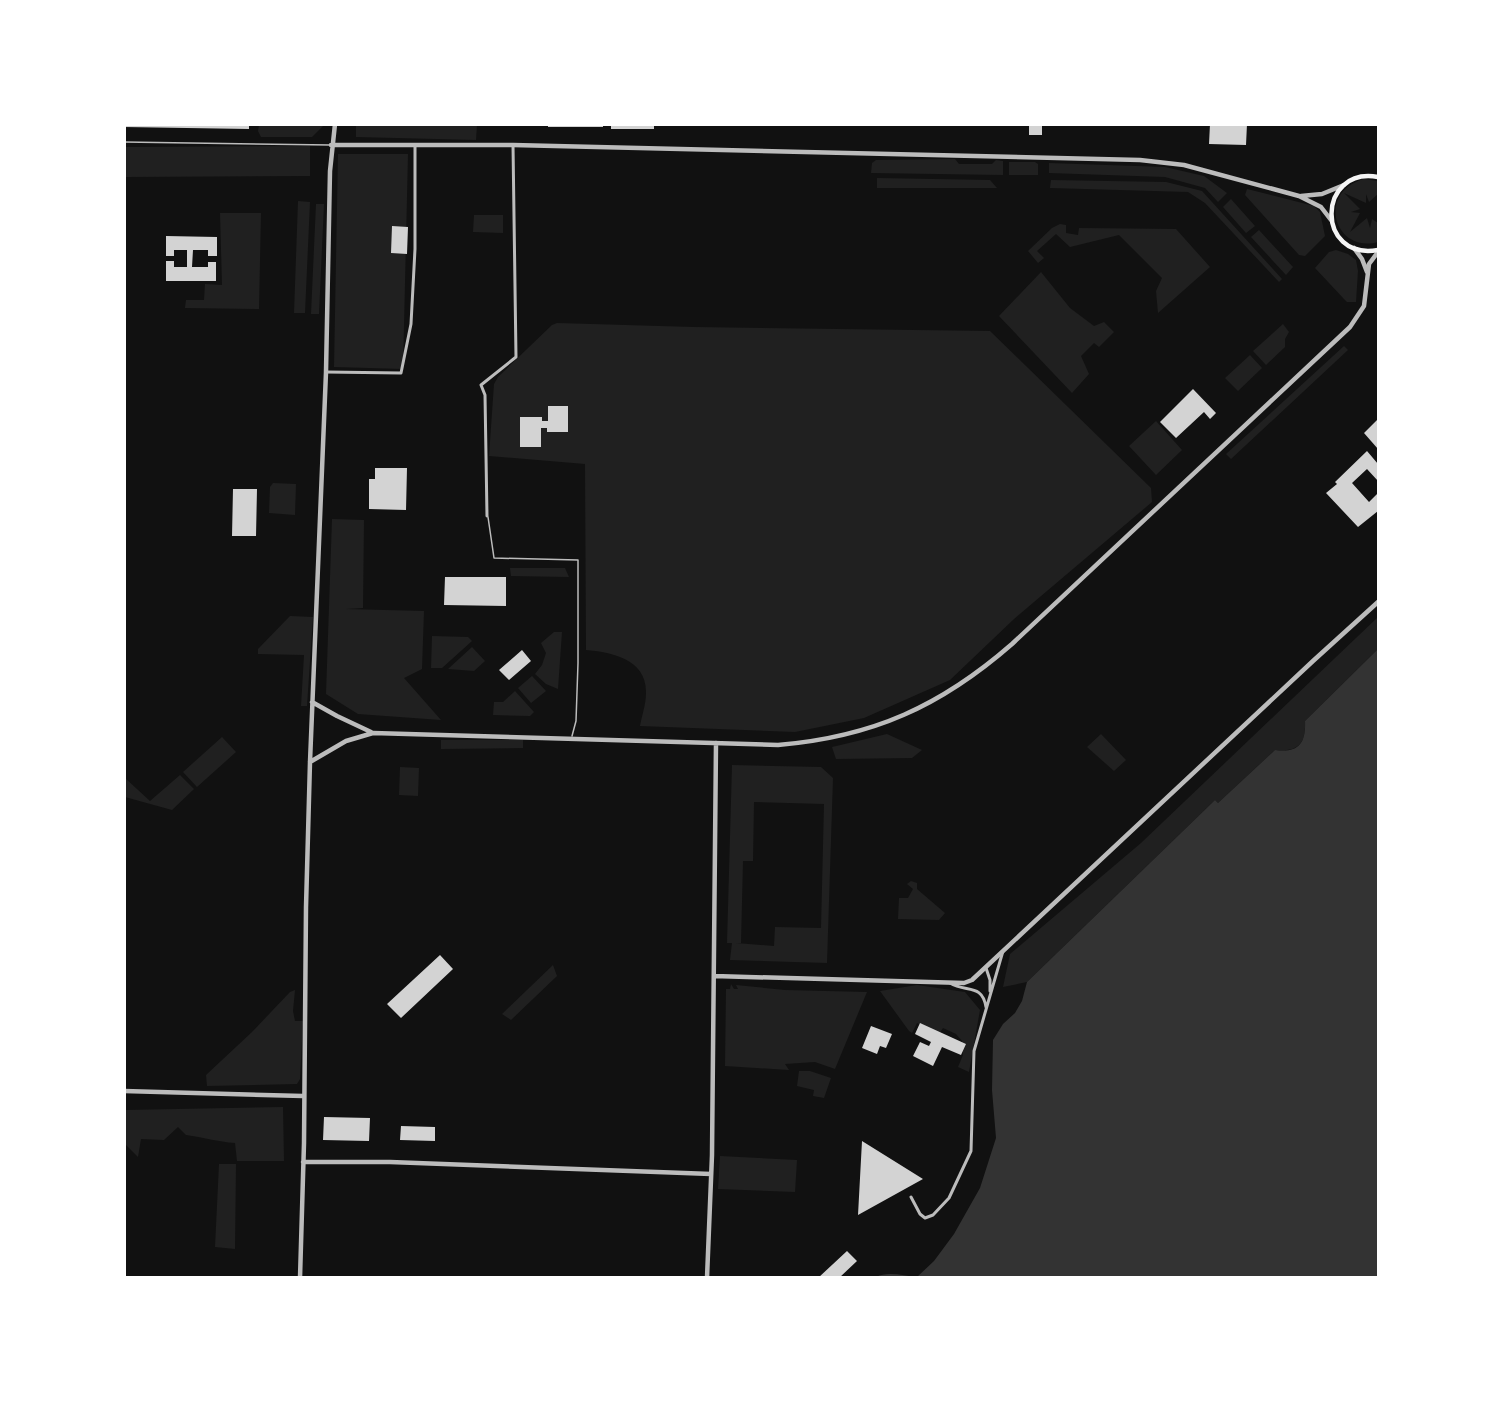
<svg xmlns="http://www.w3.org/2000/svg" width="1503" height="1402" font-family="Ubuntu,sans-serif">
	<rect width="100%" height="100%" fill="#111"/>
	<path fill="#202020" fill-rule="evenodd" d="M259,125V124L324,125L312,137H261L258,131Z
		M356,125H477L476,140L356,137Z
		M310,146V176L125,177V147Z
		M338,154H408L403,369L334,367Z
		M955,159L959,164H992L996,160L1003,161V175L871,173L872,163L876,160Z
		M1009,162H1035L1038,164V175H1009Z
		M1049,163L1165,167L1204,176L1227,193L1218,202L1205,188L1165,177L1049,173Z
		M877,178L990,180L997,188H877Z
		M1364,179L1378,181V194L1369,202L1366,194V203L1344,193L1360,209L1351,212L1360,213L1350,232L1367,218L1370,228L1372,219L1378,223V242C1334,254 1316,192 1364,179Z
		M1051,180L1166,182L1202,191L1282,279L1279,282L1205,203L1188,192L1050,188Z
		M1247,189L1314,206L1320,212L1325,236L1305,256L1299,255L1245,195Z
		M1231,199L1255,226L1246,233L1223,207Z
		M298,201L310,202L305,313H294Z
		M316,204H324L319,314H311Z
		M220,213H261L259,309L185,308L186,300H204L205,284L222,285Z
		M474,215H503V233L473,232Z
		M1060,224L1066,225V233L1078,235L1079,228L1176,229L1210,267L1158,313L1156,291L1162,278L1119,235L1070,247L1056,234L1037,251L1044,258L1038,263L1028,251L1052,228Z
		M1259,230L1293,267L1286,275L1251,237Z
		M1336,250L1348,254L1356,260L1358,271L1356,302H1347L1344,299L1315,268L1329,252Z
		M1041,272L1070,308L1094,326L1104,322L1114,332L1099,347L1094,343L1081,356L1089,374L1072,393L999,316Z
		M557,323L694,327L990,331L1151,488L1152,502L1014,619L950,680L864,718L795,732L640,726C642,715 646,704 646,693C647,659 611,652 586,650L585,464L489,456L494,384L498,377L552,325Z
		M1283,324L1289,332L1285,339V347L1266,365L1253,351Z
		M1344,346L1348,350L1231,459L1226,454Z
		M1250,355L1262,368L1238,391L1225,378Z
		M1156,421L1182,450L1156,475L1129,446Z
		M273,483L296,484L295,515L269,513L270,487Z
		M332,519L364,520L363,608L346,609L424,611L422,669L404,678L441,720L358,714L326,694Z
		M510,568H565L569,577L511,576Z
		M290,616L313,617L307,706H301L304,655L258,654V649Z
		M1378,617V649L1305,721C1306,744 1298,752 1275,750L1218,803L1215,800L1027,982L1003,987L1010,954L1141,843Z
		M554,632H562L558,689L546,684L535,674L542,665L546,653L541,643Z
		M432,636L468,637L472,641L442,668H431Z
		M472,647L485,661L474,671L448,669Z
		M532,676L546,691L531,703L518,688Z
		M515,691L534,712L530,716L493,715L494,702H503Z
		M887,734L922,750L912,758L836,759L832,747Z
		M1101,734L1126,760L1114,771L1087,747Z
		M222,737L236,752L197,787L183,772Z
		M441,740H523V748L441,749Z
		M732,765L821,767L833,778L827,963L730,960L732,943H727ZM754,802L824,804L821,928L775,927L774,946L736,943H741L743,861H753Z
		M400,767L419,768L418,796L399,795Z
		M180,775L194,789L172,810L125,797V778L150,801Z
		M911,881L917,883V889L945,913L939,920L898,919L899,898H908L913,889L907,884Z
		M553,965L557,976L511,1020L502,1014Z
		M731,984L734,989H738L736,985L785,990L867,992L835,1069L815,1062L785,1064L789,1070L725,1066L726,989H730Z
		M917,985L965,992L980,1010L969,1072L958,1067L963,1055L962,1041L956,1034L943,1028L939,1034L917,1023L912,1033L909,1031L880,991Z
		M295,990L293,1011L295,1021H303L300,1079L297,1084L207,1086L206,1075L252,1032L290,992Z
		M799,1071H810L831,1078L824,1098L813,1096L814,1090L797,1086Z
		M283,1107L284,1161H237L235,1143C218,1142 203,1137 186,1135L178,1127L164,1140L141,1139L138,1157L125,1144V1110Z
		M720,1156L797,1160L795,1192L718,1189Z
		M219,1164H236L235,1249L215,1247Z"/>
	<path fill="#333" d="M1378,649V1277H876C888,1271 904,1276 917,1277L934,1261L954,1234L980,1188L996,1138L992,1090L993,1040L1003,1024L1015,1013L1022,1001L1027,982L1215,800L1218,803L1275,750C1298,753 1306,744 1305,721Z"/>
	<path fill="#d3d3d3" d="M124,124H249V129L124,127Z
		M548,124H603V127H548Z
		M611,124H654V129H611Z
		M1210,124H1247L1246,145L1209,144Z
		M1029,126H1042V135H1029Z
		M392,226L408,227L407,254L391,253Z
		M166,236L217,237V256H208V250H193L192,267H208V262H216V281H166V261H174V267H187V250H174V256H166Z
		M1193,389L1216,413L1210,419L1204,412L1176,438L1160,422Z
		M548,406H568V432H547V428H541V447H520V417H542V421H548Z
		M1378,419V449L1364,433Z
		M1367,451L1378,464V481L1367,469L1352,483L1369,502L1378,493V511L1358,527L1326,493L1337,484L1335,482Z
		M375,468H407L406,510L369,509V479H375Z
		M233,489H257L256,536H232Z
		M445,577H506V606L444,605Z
		M522,650L531,661L509,680L499,670Z
		M440,955L453,969L401,1018L387,1004Z
		M920,1023L966,1044L961,1055L942,1047L933,1066L913,1056L920,1042L929,1046L931,1042L915,1034Z
		M871,1026L892,1034L886,1048L880,1046L877,1054L862,1048Z
		M324,1117L370,1118L369,1141L323,1140Z
		M401,1126L435,1127V1141L400,1140Z
		M862,1141L923,1179L858,1215Z
		M847,1251L857,1261L839,1278H818Z"/>
	<g fill="none" stroke-linecap="round" stroke-linejoin="round">
		<path stroke="#bcbcbc" stroke-width="1.5" d="M124,142L331,145
			M488,517L494,558L578,560V663L576,721L572,736"/>
		<path stroke="#bcbcbc" stroke-width="3" d="M326,372L401,373L411,324L415,249V146
			M487,516L485,395L481,385L516,357L513,145
			M986,968L990,980V991
			M950,983C966,993 982,983 986,1007
			M911,1197L920,1214L925,1218L933,1215L949,1198L971,1151L974,1051L1003,951"/>
		<path stroke="#bcbcbc" stroke-width="4.5" d="M331,145H513L1140,160L1184,165L1299,196L1321,207L1331,220
			M1301,196L1322,194L1344,185
			M1354,248L1362,259L1367,272
			M312,702L337,716L371,732
			M310,762L346,741L373,733L778,745C873,737 941,706 1012,644L1350,327L1364,306L1369,264L1378,252
			M714,976L964,983L972,980L1313,661L1378,602
			M124,1091L303,1096
			M303,1162H390L711,1174
			M300,1278L304,1143L306,907L310,762L326,372L330,171L335,124
			M707,1278L712,1155L716,743"/>
		<path stroke="#f5f5f5" stroke-width="4.5" d="M1378,177C1317,166 1315,261 1378,250"/>
	</g>
	<rect width="1503" height="1402" fill="none" stroke="#ffffff" stroke-width="252"/>
</svg>
